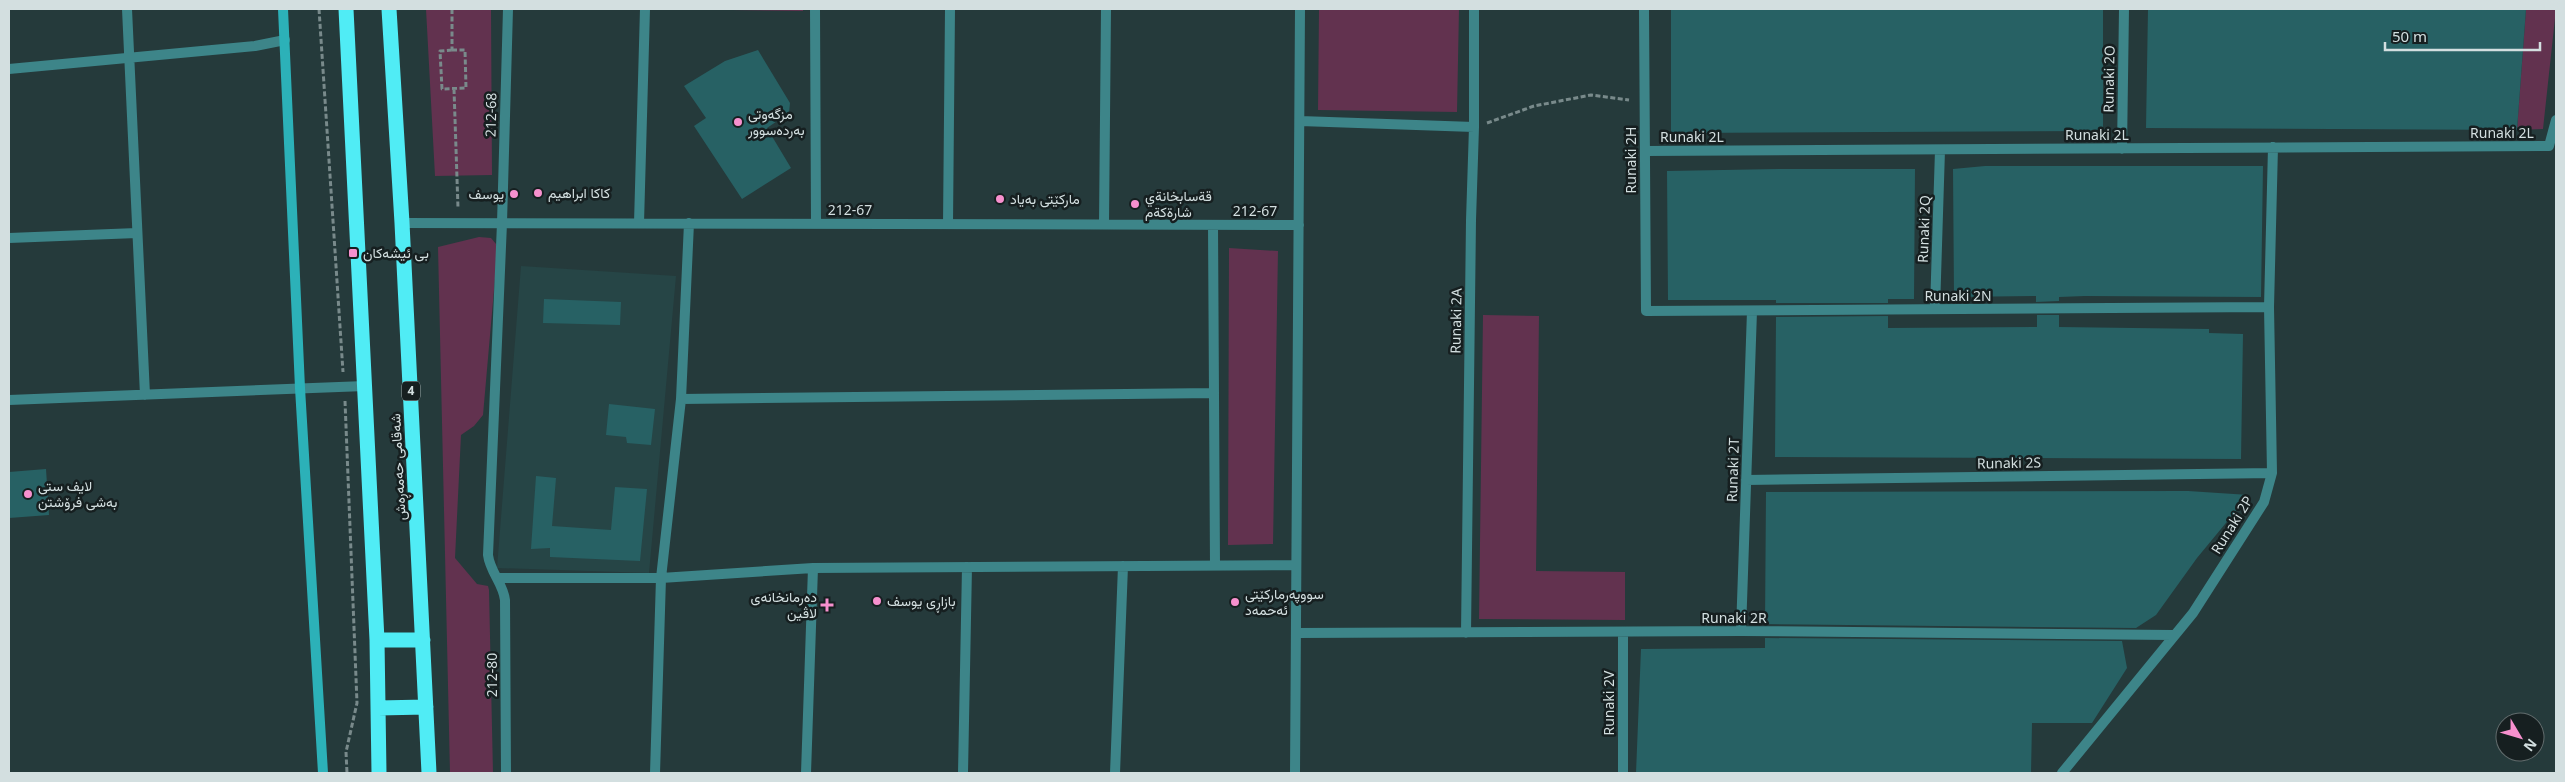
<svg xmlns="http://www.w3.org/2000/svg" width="2565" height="782" font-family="'Noto Sans',Vazirmatn,sans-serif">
	<rect width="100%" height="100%" fill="#253a3b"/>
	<path fill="#264546" d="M521,266L676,276L649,573L497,568Z"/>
	<path fill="#62324f" d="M426,9H491L492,175L435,176Z
		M667,9H803V11Z
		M1319,9H1459L1457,112L1318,110Z
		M2526,9H2556L2543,129L2517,130Z
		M479,237L491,238L496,244V267L483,415L474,426L461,435L455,558L477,584L488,586L489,590L493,773H450L438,247Z
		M1229,248L1278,251L1273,544L1228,545Z
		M1483,315L1539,316L1536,571L1625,572V620L1479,619Z"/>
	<path fill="#276164" d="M1671,9H2103V131L1671,133Z
		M2148,9H2526L2517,130L2146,128Z
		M758,50L790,103L789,113L767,128L791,168L742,199L694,126L706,118L684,86L725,61Z
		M1985,166H2263L2261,297L2085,296L2059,297V301L2036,302V296L1954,297L1953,169Z
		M1778,169H1915L1914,299H1888V303H1776V300H1668L1667,171Z
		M544,299L621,302L620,325L543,323Z
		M2037,315H2059V327L2209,329V333L2243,334L2241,459L1775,457L1776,317L1888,316V328L2037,327Z
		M609,404L655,409L651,445L627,443L626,437L606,435Z
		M46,469L49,515L9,518V472Z
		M536,476L556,478L552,526L611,530L615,487L647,489L640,561L550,557V548L531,549Z
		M2188,491L2249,495L2197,558L2156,615L2136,628L1765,624L1766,492Z
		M1765,638L2122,641L2127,668L2092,723H2032L2031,773H1636L1641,649L1765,648Z"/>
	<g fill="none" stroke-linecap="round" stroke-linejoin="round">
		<path stroke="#798a8b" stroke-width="3" stroke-dasharray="5 2.5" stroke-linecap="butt" d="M319,9L343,372
			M452,9V50
			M452,50H465L466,88L442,89L440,51Z
			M454,89L458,208
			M1487,123L1534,106L1591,95L1629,100
			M345,401L357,703L346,752L347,773"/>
		<path stroke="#3d8589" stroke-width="10" d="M127,9L145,395
			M815,9L816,224
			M1644,9L1646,311L2269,307
			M9,69L255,46L285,40
			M1300,121L1474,127
			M2122,149L2124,9
			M1645,151L2549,146L2556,120
			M402,223L1299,225
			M639,223L645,9
			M948,224L950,9
			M1104,224L1106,9
			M1213,225L1215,565
			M9,238L137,233
			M1935,309L1940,150
			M681,399L1214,393
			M9,400L365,386
			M1746,480L2272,473
			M497,578H661L813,568L1296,565
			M1741,631L1752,311
			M1623,632V773
			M1296,633L1741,631L2173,635
			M1466,633L1471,220L1474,127V9
			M506,773L505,600C503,583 490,572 488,555L502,223L508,9
			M655,773L661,578L681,399L689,223
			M806,773L813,568
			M963,773L967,567
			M1115,773L1123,566
			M1295,773L1300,9
			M2062,773L2193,613L2264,502L2272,473L2269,307L2273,147"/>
		<path stroke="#2cb1b8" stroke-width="10" d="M283,9L300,388L323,773"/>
		<path stroke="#50ecf5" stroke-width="15" d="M346,9L377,640L379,773
			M389,9L402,223L429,773
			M377,640H423
			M378,708L426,707"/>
	</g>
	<g fill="#f790ce" stroke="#161f20" stroke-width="2">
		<circle cx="738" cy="122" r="5"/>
		<circle cx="538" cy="193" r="5"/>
		<circle cx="514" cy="194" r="5"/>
		<circle cx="1000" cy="199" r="5"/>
		<circle cx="1135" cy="204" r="5"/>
		<rect x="348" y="248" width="10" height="10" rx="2.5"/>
		<circle cx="28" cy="494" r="5"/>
		<circle cx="877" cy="601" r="5"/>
		<circle cx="1235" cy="602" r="5"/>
		<path d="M824.5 597.5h5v5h5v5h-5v5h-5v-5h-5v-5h5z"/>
	</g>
	<g text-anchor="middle" stroke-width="5" stroke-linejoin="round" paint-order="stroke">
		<rect fill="#161f20" stroke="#9aa5a6" stroke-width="1" x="402" y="381.5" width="18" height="19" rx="4"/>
		<g font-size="12" font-weight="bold" fill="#d3dfe0">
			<text x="411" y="395">4</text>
		</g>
		<g font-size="14" fill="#d3dfe0" stroke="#161f20">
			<text transform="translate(2109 79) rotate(-89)" y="5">Runaki 2O</text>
			<text transform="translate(491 115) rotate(-89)" y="5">212-68</text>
			<text x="2502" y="138">Runaki 2L</text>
			<text x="2097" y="140">Runaki 2L</text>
			<text x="1692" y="142">Runaki 2L</text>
			<text transform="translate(1631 160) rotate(-90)" y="5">Runaki 2H</text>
			<text x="850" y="215">212-67</text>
			<text x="1255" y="216">212-67</text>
			<text transform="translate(1924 229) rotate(-88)" y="5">Runaki 2Q</text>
			<text x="1958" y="301">Runaki 2N</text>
			<text transform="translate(1456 321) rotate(-89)" y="5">Runaki 2A</text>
			<text transform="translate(2009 463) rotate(-1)" y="5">Runaki 2S</text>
			<text transform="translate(398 467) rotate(-93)" y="5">شەقامی حەمەڕەش</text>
			<text transform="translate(1733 470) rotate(-88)" y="5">Runaki 2T</text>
			<text transform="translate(2232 525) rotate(-58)" y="5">Runaki 2P</text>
			<text x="1734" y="623">Runaki 2R</text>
			<text transform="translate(492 675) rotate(-90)" y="5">212-80</text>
			<text transform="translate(1609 703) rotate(-90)" y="5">Runaki 2V</text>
		</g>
		<g font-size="14" fill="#d3dfe0" stroke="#161f20" text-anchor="start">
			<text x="748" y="119">مزگەوتی<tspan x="748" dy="16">بەردەسوور</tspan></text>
			<text x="548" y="198">کاکا ابراهيم</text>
			<text x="504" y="199" text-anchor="end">يوسف</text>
			<text x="1145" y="201">قةسابخانةي<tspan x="1145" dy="16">شارةكةم</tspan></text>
			<text x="1010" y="204">مارکێتی بەیاد</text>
			<text x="363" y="258">بی ئیشەکان</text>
			<text x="38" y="491">لایف ستی<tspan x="38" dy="16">بەشی فرۆشتن</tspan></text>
			<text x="1245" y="599">سووپەرمارکێتی<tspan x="1245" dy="16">ئەحمەد</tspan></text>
			<text x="817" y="602" text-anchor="end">دەرمانخانەی<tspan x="817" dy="16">لاڤین</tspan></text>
			<text x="887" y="606">بازاڕی یوسف</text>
		</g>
	</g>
	<rect width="2565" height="782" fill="none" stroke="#d3dfe0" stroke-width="20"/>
	<g transform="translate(2520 737) rotate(128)"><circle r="24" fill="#161f20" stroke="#626c6d"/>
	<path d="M0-4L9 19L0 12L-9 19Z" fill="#f790ce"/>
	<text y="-8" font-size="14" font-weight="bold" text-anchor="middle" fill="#d3dfe0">N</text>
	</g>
	<path d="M2385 42v8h155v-8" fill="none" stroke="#d3dfe0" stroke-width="2.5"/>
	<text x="2392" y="42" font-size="15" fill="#d3dfe0" stroke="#161f20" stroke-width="4" paint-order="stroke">50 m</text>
</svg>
